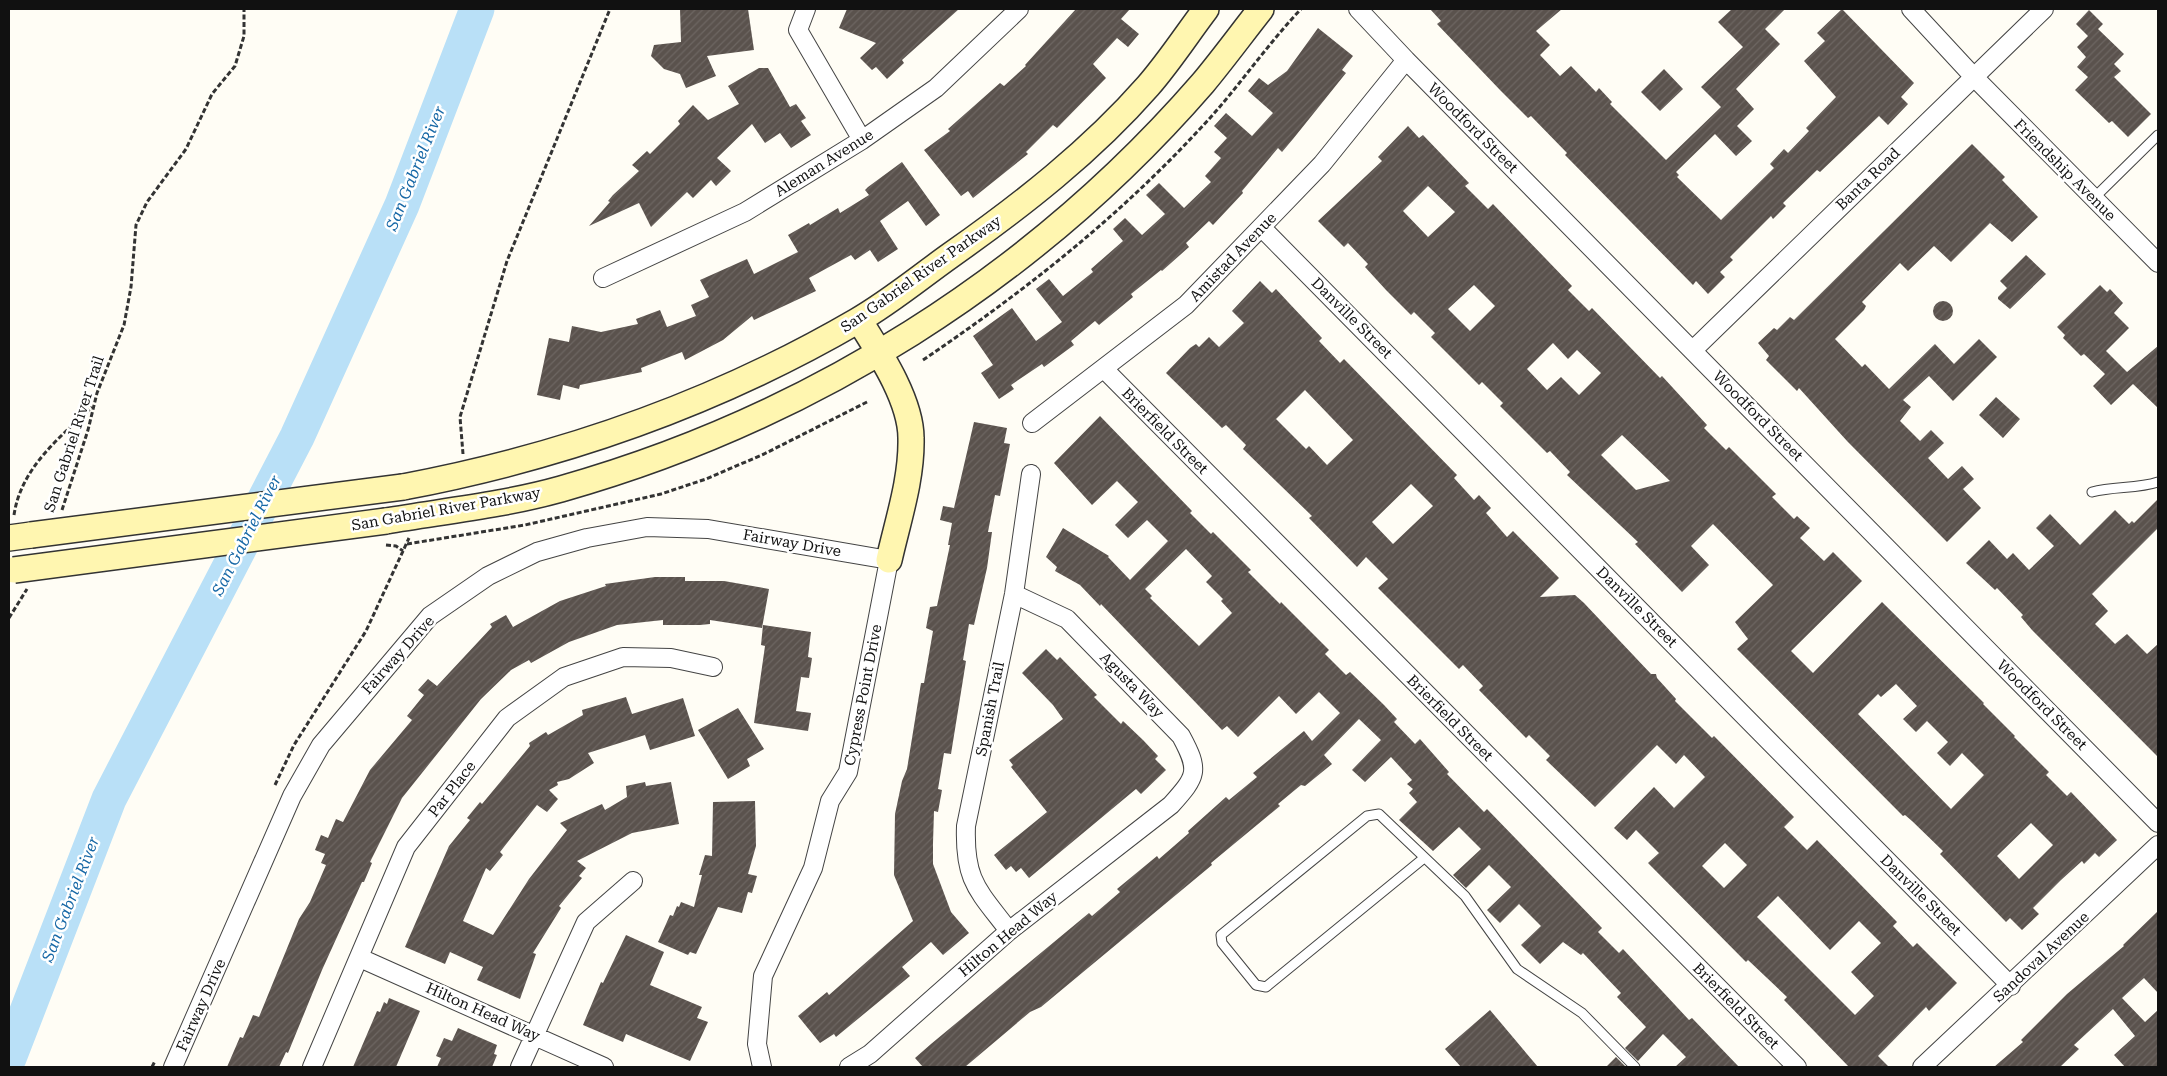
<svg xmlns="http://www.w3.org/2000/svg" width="2167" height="1076" font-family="'Roboto Serif',serif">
	<defs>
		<pattern id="building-hatch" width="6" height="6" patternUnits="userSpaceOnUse" patternTransform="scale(1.25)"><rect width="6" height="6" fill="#5a524d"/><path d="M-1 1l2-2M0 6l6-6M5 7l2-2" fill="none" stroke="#6d6662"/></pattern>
	</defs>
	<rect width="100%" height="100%" fill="#fffdf5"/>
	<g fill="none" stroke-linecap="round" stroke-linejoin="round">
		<path stroke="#b9e0f7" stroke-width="35" d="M9,1058L109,799L297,437L402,205L477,9"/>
	</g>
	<path fill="url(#building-hatch)" fill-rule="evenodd" d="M680,9H748L754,50L707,56L716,76L686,88L680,74L664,69L651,56L654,45L681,42Z
		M847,9H959L902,60L904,63L887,79L876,67L872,70L860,58L876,43L839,28Z
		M1076,9H1130L1121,19L1139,34L1128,47L1117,38L1093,64L1106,78L1057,128L1053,125L1026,152L1028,154L973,198L968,191L961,196L924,150L950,131L948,129L1000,83L1004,86L1026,66L1025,65Z
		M1430,9H1562L1536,31L1550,45L1540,55L1560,76L1571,66L1596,92L1599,88L1612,102L1610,104L1666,160L1721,107L1701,87L1743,47L1718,22L1732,9H1785L1765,29L1780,44L1736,89L1754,109L1737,126L1752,141L1736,156L1715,134L1676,172L1679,175L1677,177L1721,220L1774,168L1770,164L1784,149L1788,153L1809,131L1806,128L1836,97L1804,61L1825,41L1817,33L1842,9L1914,83L1901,97L1908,104L1888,125L1879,116L1820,172L1817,170L1783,203L1786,206L1773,219L1771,216L1730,257L1733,260L1720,272L1725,277L1708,294L1696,281L1693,285L1565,155L1567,153L1531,116L1528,118L1500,90L1437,24L1441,21Z
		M2089,10L2103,24L2098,29L2124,54L2114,64L2121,71L2114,77L2151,114L2128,137L2112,121L2109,123L2075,90L2088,77L2077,67L2086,57L2077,47L2088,36L2076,24Z
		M1318,28L1353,56L1342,70L1346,73L1293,139L1282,152L1278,148L1242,191L1243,193L1213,225L1209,221L1186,243L1189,247L1162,271L1161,270L1131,294L1133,297L1099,325L1095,321L1071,341L1074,345L1044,367L1042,364L1011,385L1014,389L999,399L981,373L993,365L973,336L1012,308L1036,341L1062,322L1036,289L1049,279L1063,296L1093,272L1091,269L1123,241L1113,229L1125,218L1142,235L1165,214L1146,195L1159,183L1184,208L1211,182L1205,176L1221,158L1214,152L1227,138L1214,126L1226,113L1252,136L1273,113L1248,91L1259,78L1268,85L1287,71Z
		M759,68H768L790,107L796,104L806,118L801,121L811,135L791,148L780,133L765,143L752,124L717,158L731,171L716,186L711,180L693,198L687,192L651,227L639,203L589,226L610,202L608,201L613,195L639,171L632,165L647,151L650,154L680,124L678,121L693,105L708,120L739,104L728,86Z
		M1664,69L1683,89L1660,111L1641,92Z
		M1408,126L1419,138L1423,135L1469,183L1465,186L1488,209L1493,204L1572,286L1568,290L1589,311L1592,308L1660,378L1662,376L1707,425L1704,428L1726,450L1729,447L1776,494L1772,497L1794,519L1797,516L1810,528L1800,538L1824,561L1833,552L1862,581L1791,651L1813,673L1882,602L1984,703L1983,704L2015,736L2014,737L2049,772L2046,775L2067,796L2071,792L2117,840L2099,857L2095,853L2084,864L2082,861L2061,880L2033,908L2039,914L2022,930L2010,918L2006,922L1940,854L1943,851L1912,821L1905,815L1903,816L1737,649L1748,639L1735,622L1773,585L1713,524L1691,546L1709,565L1682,592L1635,544L1638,542L1567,475L1570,472L1550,451L1547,453L1500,406L1503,403L1482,382L1479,385L1431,337L1435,333L1414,312L1411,315L1386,290L1365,267L1368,264L1348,243L1344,247L1318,221L1382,161L1378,157ZM1428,186L1455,212L1428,237L1403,211ZM1474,285L1495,306L1470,331L1448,309ZM1553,343L1568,359L1577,350L1601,373L1579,395L1561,377L1547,390L1527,369ZM1622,435L1670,481L1636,490L1601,455ZM1896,684L1917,706L1903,719L1916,732L1927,721L1948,742L1937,753L1950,766L1962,753L1984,775L1951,809L1858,714L1878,694L1881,697ZM2031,823L2053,845L2019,879L1997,856Z
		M1972,144L2005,177L2002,180L2038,217L2012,242L1990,223L1951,262L1934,246L1908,271L1900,263L1862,302L1866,306L1864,310L1835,339L1862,367L1865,364L1889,389L1935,344L1954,364L1979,339L1997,357L1953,401L1929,376L1903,400L1911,407L1900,421L1920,441L1931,430L1944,443L1928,458L1948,479L1962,466L1974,479L1963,489L1981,508L1947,542L1847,441L1799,388L1797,391L1766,360L1769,356L1758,343L1774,328L1777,330L1790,317L1794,320Z
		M902,162L940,215L926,226L908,201L880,221L898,249L878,262L870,250L855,260L851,255L809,278L816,291L754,320L752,316L723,340L685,360L682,352L641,368L642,372L580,385L579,389L563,385L560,400L537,395L549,338L569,342L572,326L601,332L638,324L636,319L660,310L667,327L696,316L691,305L709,297L700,280L747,259L754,274L798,252L788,235L809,223L810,225L838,208L840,213L869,195L865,190L868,187Z
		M2026,255L2046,274L2010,309L1998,299V297L2007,288L2000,281Z
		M1260,281L1272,293L1276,289L1288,302L1322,338L1319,341L1340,363L1344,359L1457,475L1454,478L1474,500L1479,495L1491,508L1486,513L1507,537L1513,531L1559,578L1540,597L1575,595L1584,603L1651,674H1656L1657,678L1676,699L1675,701L1712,738L1714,736L1794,817L1784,827L1807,850L1817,840L1897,922L1893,926L1913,947L1917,943L1957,983L1929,1011L1926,1007L1878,1056L1889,1067H1849L1784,1000L1787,997L1748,960L1746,962L1648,863L1659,853L1636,830L1627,840L1614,828L1654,787L1674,808L1705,777L1684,755L1676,764L1657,745L1595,807L1546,760L1550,756L1529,735L1526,738L1479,690L1483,686L1463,665L1459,669L1378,588L1388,579L1366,557L1357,567L1309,518L1312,516L1243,449L1246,445L1226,425L1222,428L1166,373L1190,348L1196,344L1199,347L1209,337L1219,347L1244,323L1232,311ZM1305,390L1353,440L1327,465L1309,446L1306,449L1276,419ZM1411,484L1433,506L1393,544L1372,522ZM1725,843L1747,865L1724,888L1702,866ZM1778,896L1830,950L1859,921L1881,943L1851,972L1874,996L1855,1015L1757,917Z
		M2100,285L2107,292L2110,289L2123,303L2114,313L2129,328L2106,351L2127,372L2158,346V408L2133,384L2111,405L2093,386L2105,374L2084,354L2081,356L2063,338L2065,335L2057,327Z
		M1933 311a10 10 0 1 1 20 0a10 10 0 1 1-20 0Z
		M1996,397L2020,419L2003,438L1979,415Z
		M1100,416L1192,511L1190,513L1211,534L1213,532L1251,570L1248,572L1280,604L1281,602L1329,650L1325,654L1346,675L1350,672L1384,705L1397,719L1394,722L1415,744L1420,739L1449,772L1447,774L1484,812L1487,809L1602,928L1598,932L1619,953L1623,949L1689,1020L1692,1018L1739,1067H1675L1686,1057L1663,1034L1638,1061L1625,1048L1646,1027L1617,997L1621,993L1583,953L1581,955L1563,942L1540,964L1521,945L1541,926L1519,904L1500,923L1487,910L1511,887L1489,865L1466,888L1453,875L1481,849L1459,827L1433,851L1399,820L1417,802L1409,793L1413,789L1407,784L1412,780L1391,757L1365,782L1352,770L1381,740L1359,719L1324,755L1332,764L1305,786L1301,785L1278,804L1280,806L1211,863L1212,865L1041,1007L1030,1012L965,1067H923L915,1058L931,1044L1089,913L1092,916L1120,892L1117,889L1157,856L1159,859L1189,833L1188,831L1226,797L1229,800L1257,777L1253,773L1264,764L1304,731L1312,741L1340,713L1319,692L1296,714L1279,696L1238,737L1227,726L1222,730L1101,604L1100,606L1080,585L1055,571L1057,567L1046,557L1063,528L1109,556L1108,557L1130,580L1168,541L1147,520L1128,538L1115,525L1138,502L1117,481L1092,505L1054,463ZM1186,549L1212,576L1206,582L1223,599L1221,601L1232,613L1199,646L1150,598L1152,596L1145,589Z
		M974,422L1007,428L1004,443L1010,444L1000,496L995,495L988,532H992L987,568L974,625L969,624L963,660L966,661L951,754L944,753L938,789L942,790L938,812L934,811L933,843V864L951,912L969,933L943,955L931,942L902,967L910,976L836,1037L834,1034L820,1043L798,1016L827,992L829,995L913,921L894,875L895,814L902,781L907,769L921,683H924L933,631L926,628L930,607L937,606L950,545H948L952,523L940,520L943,506L954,508Z
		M2158,499V528L2092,594L2108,611L2095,624L2115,644L2127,634L2147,654L2158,644V757L2032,630L2021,617L2023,615L1997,588L1995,590L1966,563L1989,540L2007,559L2013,553L2029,570L2054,546L2036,528L2050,514L2080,545L2115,510L2129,524L2132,521L2134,523Z
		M655,577H685V581H724L769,589L762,628L710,620V624L700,625H663V620L617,625L569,642L531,663L529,660L511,670L481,699L402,798L370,862L372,863L364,882H362L322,970L288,1053L286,1052L279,1067H227L240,1037L243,1038L253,1015L259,1017L299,919L310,902L326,865L321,863L325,854L315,850L321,835L328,838L336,819L343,822L370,770L412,720L407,716L424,695L418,690L428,679L437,686L492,627L490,624L506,615L513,627L560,601L606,586L605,584Z
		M763,625L811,632L808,657L812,658L809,678L801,677L796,711L811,713L808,731L754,723L765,646L761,645Z
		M1046,649L1057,660L1060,657L1097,695L1094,697L1121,724L1123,721L1143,740L1158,756L1155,759L1166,770L1141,794L1136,789L1029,878L1021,868L1016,872L1011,866L1006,870L994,855L1047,812L1011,767L1013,765L1009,760L1063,719L1053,705L1022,673Z
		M626,697L632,714L683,698L695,736L650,750L645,735L588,753L594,763L569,779L557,782L558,785L549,790L558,799L547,812L537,805L500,852L503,855L490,871L486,868L463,921L493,935L529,879L567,830L560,823L602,804L605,810L627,797L626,786L645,782L646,786L671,782L679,824L632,833L577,861L586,868L579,876L582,878L559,906L561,908L533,953L536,954L520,999L477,980L483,967L450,952L445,964L405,947L449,846L470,820L467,818L480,802L482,804L530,746L529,743L546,732L548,735L583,715L582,710Z
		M738,708L764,749L747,759L750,766L728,779L698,730Z
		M755,801L756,846L748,874L757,876L752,893L748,892L742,913L718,907L696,954L690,952L688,955L658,942L670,915L673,916L677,906L679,907L681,902L694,907L702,875H699L705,855L712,856L713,802Z
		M2158,911V993L2144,978L2122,998L2145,1022L2158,1010V1067H2125L2114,1055L2135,1036L2113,1009L2074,1045L2079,1049L2060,1067H1994L2023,1042L2021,1040L2067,994L2124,946L2123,945Z
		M626,935L664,952L650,985L702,1007L697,1018L708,1022L690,1061L626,1034L623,1042L583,1025L601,982L603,983Z
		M389,998L420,1011L396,1067H353L377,1011L380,1012L384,1002L387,1004Z
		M1490,1010L1538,1067H1461L1445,1049Z
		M458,1028L497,1045L494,1054L497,1055L492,1067H437L441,1058L436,1056L444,1038L452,1041Z
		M1616,1057L1626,1067H1606Z"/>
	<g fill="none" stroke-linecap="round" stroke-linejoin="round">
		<defs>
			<path id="lane" d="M2094,198L2158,135
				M2092,492C2114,486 2137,489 2158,482
				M1424,858L1266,987L1256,985L1222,943L1221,935L1367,816L1379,814L1465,896L1517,969L1582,1013L1635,1067"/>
			<path id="street" d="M806,9L798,30L862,140
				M1358,9L1406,60L2158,823
				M1911,9L1973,76L2158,263
				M1262,228L2011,986
				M603,278L745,212L862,140L936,88L1019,9
				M1693,350L2044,9
				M1104,369L1797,1067
				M1032,423L1186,305L1322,164L1406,60
				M1009,931C978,890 964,881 966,826L1014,594L1031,474
				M360,958L604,1067
				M173,1067L292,796L321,745L430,616L488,576L537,552L587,538L647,527L708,529L889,560L848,772L830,801L813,868L763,976L757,1044L762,1067
				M312,1067L406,847L507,718L564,677L623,657L671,658L713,667
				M520,1067L586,922L633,881
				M849,1067L870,1054L1009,931L1171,805C1197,776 1200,771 1181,736L1067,619L1014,594
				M1922,1067L2158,845"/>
			<path id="secondary" d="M859,320C879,352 911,400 911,438C912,479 898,520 889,560
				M403,487C562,457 716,403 857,321C890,302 920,277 951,255C1022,205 1091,151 1148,86C1169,62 1187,34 1206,9
				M386,521C445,511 504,505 561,489C809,419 1034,278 1203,83C1223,59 1242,33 1261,9
				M9,538L31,535"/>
		</defs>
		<use href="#lane" stroke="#444" stroke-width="11"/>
		<use href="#street" stroke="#444" stroke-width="20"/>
		<use href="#secondary" stroke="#333" stroke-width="28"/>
		<path stroke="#333" stroke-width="3" stroke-dasharray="5 2.5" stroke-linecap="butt" d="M923,360C1022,293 1115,220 1196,133C1234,94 1264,48 1301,9
			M463,454L460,417L507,261L610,9
			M62,510L88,430L97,393L124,325L131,287L136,225L147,202L186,149L212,94L235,66L244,36V9
			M14,515C21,468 59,438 92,407
			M407,544L525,525L661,494L706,479L764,454L869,401
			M386,545L396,546L403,551
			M9,618L27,589
			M275,785L294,745L366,631L409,538
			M152,1067L155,1061"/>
		<use href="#lane" stroke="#fff" stroke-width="9"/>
		<use href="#street" stroke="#fff" stroke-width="18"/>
		<use href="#secondary" stroke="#fff6b0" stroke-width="25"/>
		<defs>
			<path id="secondary-bridge" d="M31,535L403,487
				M14,570L386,521"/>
		</defs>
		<use href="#secondary-bridge" stroke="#333" stroke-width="28" stroke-linecap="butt"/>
		<use href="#secondary-bridge" stroke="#fff6b0" stroke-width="25"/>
	</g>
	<g text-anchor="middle" stroke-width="5" stroke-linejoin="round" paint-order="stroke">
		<g font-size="15" fill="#111" stroke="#fff">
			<text transform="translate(1473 128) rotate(45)" y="5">Woodford Street</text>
			<text transform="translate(824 163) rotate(-32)" y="5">Aleman Avenue</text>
			<text transform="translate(2065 170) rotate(45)" y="5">Friendship Avenue</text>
			<text transform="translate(1868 179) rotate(-44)" y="5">Banta Road</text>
			<text transform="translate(1233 257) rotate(-46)" y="5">Amistad Avenue</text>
			<text transform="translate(921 274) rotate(-35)" y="5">San Gabriel River Parkway</text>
			<text transform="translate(1352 318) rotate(45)" y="5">Danville Street</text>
			<text transform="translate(1758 416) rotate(45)" y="5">Woodford Street</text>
			<text transform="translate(1165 431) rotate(45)" y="5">Brierfield Street</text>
			<text transform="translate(74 434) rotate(-72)" y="5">San Gabriel River Trail</text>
			<text transform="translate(446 509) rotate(-10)" y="5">San Gabriel River Parkway</text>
			<text transform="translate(792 543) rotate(10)" y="5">Fairway Drive</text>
			<text transform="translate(1637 607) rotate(45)" y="5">Danville Street</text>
			<text transform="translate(398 655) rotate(-48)" y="5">Fairway Drive</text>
			<text transform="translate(1132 685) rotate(46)" y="5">Agusta Way</text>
			<text transform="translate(863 695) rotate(-79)" y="5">Cypress Point Drive</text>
			<text transform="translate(2042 705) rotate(45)" y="5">Woodford Street</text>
			<text transform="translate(990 709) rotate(-79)" y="5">Spanish Trail</text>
			<text transform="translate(1450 718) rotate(45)" y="5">Brierfield Street</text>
			<text transform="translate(452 789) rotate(-52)" y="5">Par Place</text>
			<text transform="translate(1921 895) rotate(45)" y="5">Danville Street</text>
			<text transform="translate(1008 934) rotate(-40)" y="5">Hilton Head Way</text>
			<text transform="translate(2041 957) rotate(-43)" y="5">Sandoval Avenue</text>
			<text transform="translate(201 1005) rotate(-66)" y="5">Fairway Drive</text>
			<text transform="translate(1736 1006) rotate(45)" y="5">Brierfield Street</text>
			<text transform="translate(483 1012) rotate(24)" y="5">Hilton Head Way</text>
		</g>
		<g font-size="16" font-style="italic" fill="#1768a6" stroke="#fff">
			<text transform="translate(415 168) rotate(-68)" y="6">San Gabriel River</text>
			<text transform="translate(246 535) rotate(-63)" y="6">San Gabriel River</text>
			<text transform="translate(70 899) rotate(-69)" y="6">San Gabriel River</text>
		</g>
	</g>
	<rect width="2167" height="1076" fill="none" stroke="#111111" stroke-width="20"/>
</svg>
